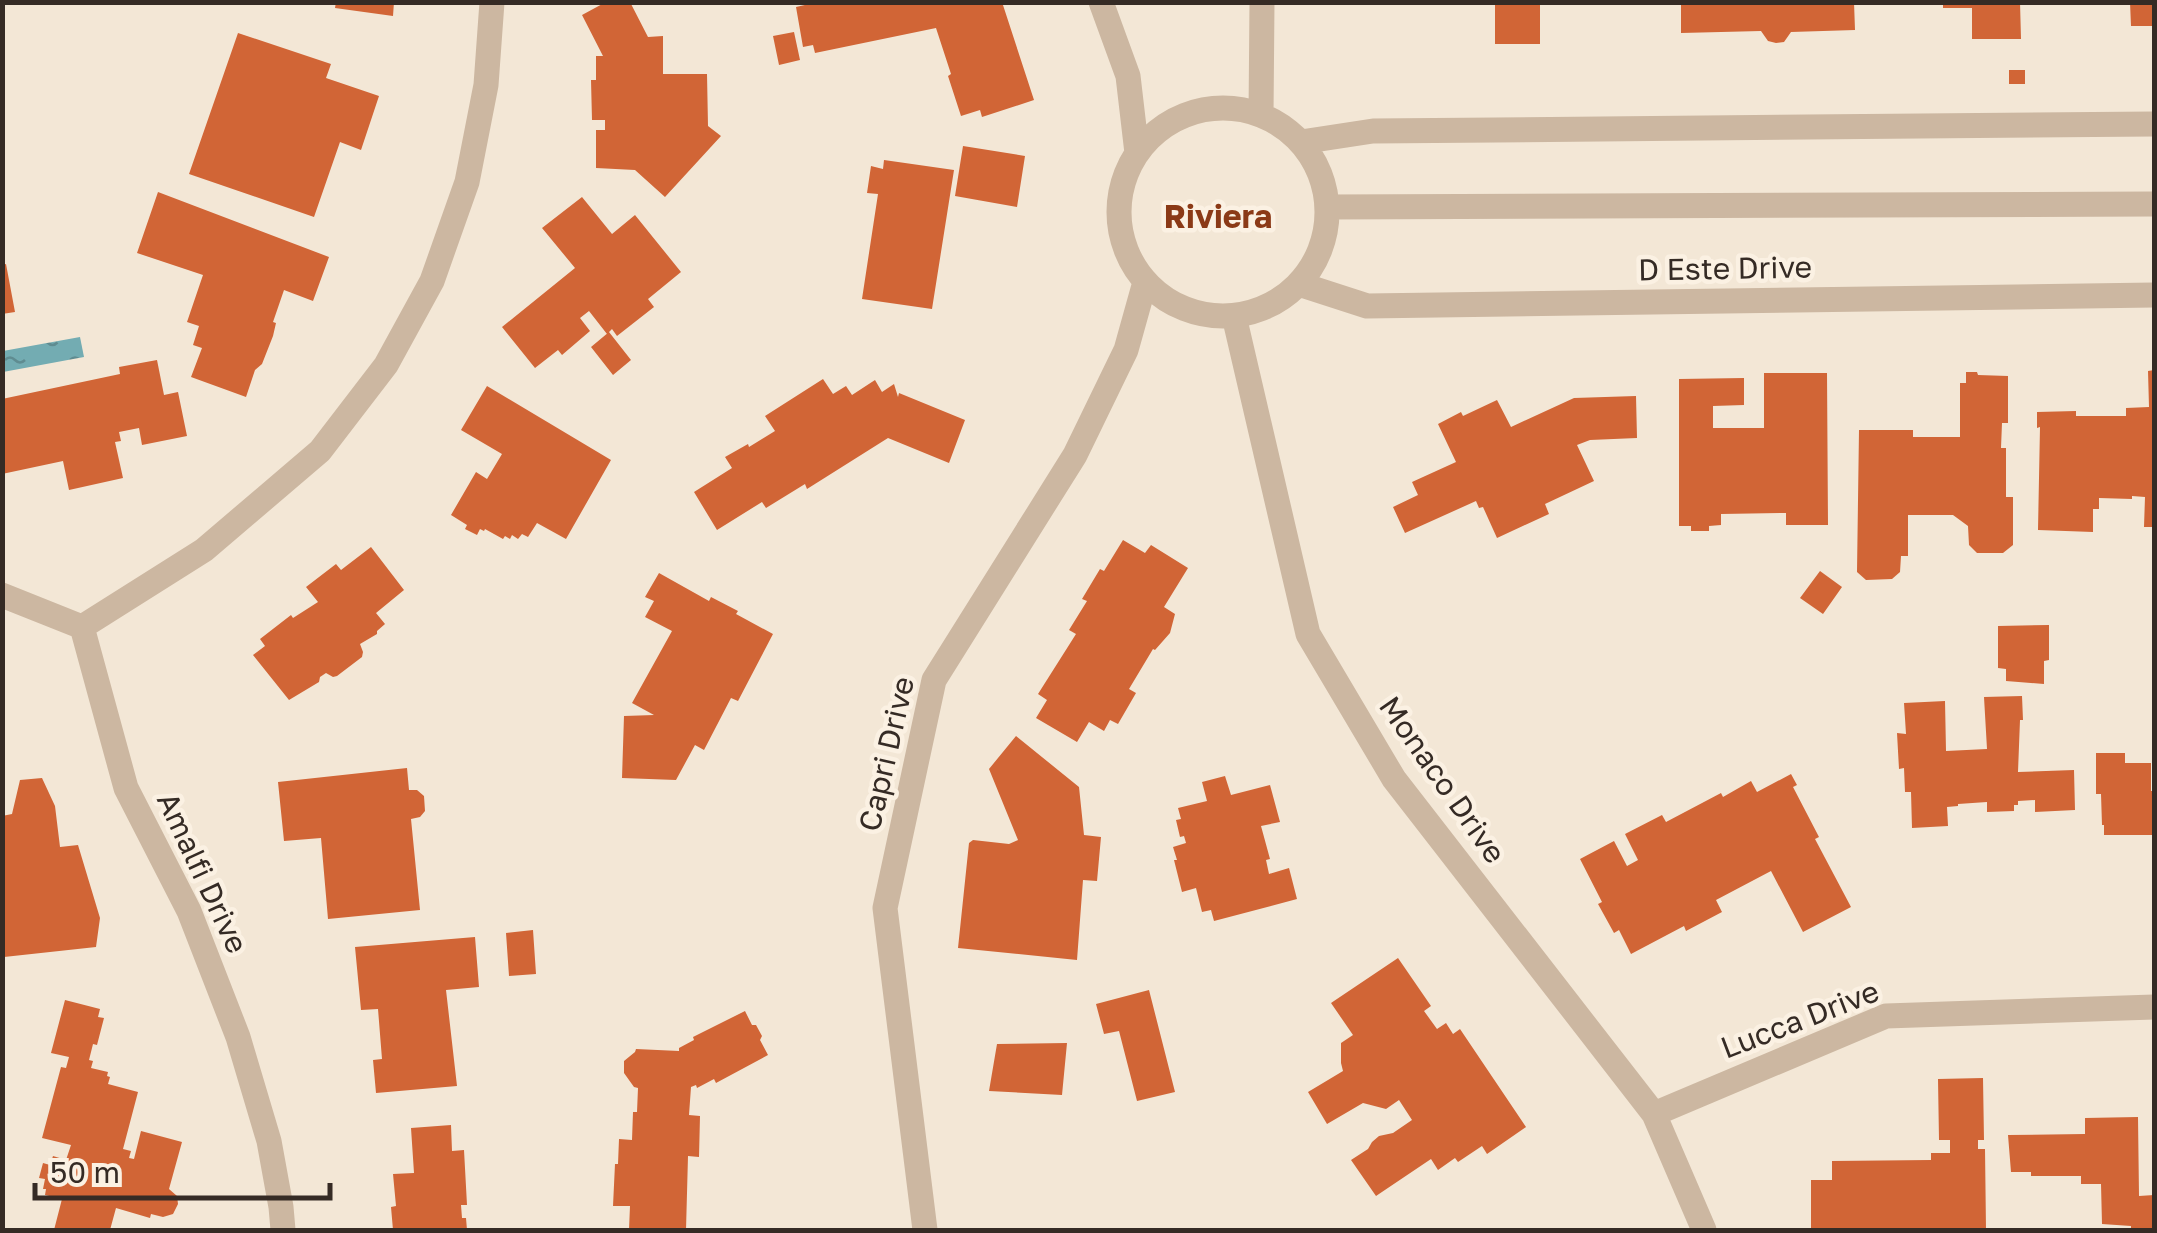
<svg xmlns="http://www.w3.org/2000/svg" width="2157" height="1233" font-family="'Golos Text',sans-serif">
	<defs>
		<pattern id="water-ripples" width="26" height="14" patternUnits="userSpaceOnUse" patternTransform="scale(2.5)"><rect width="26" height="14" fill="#73acb2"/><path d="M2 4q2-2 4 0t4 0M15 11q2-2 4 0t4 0" fill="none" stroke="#5f8c91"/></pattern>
	</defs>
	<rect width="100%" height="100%" fill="#f3e7d6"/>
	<path fill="url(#water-ripples)" d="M80,337L84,357L3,372V351Z"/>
	<path fill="#d16536" d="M336,2H394L393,16L335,8Z
		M606,2H630L648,37L663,36V74H707L708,126L721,136L665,197L635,170L596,168V130H605V120H592L591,80H596V56H603L582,15Z
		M818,2H1002L1034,100L982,117L980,110L961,116L948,76L951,74L936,28L815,53L813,45L803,47L796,7Z
		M1495,2H1540V44H1495Z
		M1681,2H1854L1855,30L1791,32L1784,42L1776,43L1768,41L1761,31L1681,33Z
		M1943,2H2020L2021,39H1972V8H1943Z
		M2130,2H2154V26H2131Z
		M794,32L800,60L779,65L773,36Z
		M238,33L331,64L326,78L379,96L361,150L340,142L314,217L189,174Z
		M2009,70H2025V84H2009Z
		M963,146L1025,156L1017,207L955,196Z
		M884,160L954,170L932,309L862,299L878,194L867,193L871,166L883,169Z
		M158,192L329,257L313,301L284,290L273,322L276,323L273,336L262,364L255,370L246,397L191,377L202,348L193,345L199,326L187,322L203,275L137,253Z
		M582,197L612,234L635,215L681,272L648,299L654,307L617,336L612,329L607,334L589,311L580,318L590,331L562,355L558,350L535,368L502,327L575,268L542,228Z
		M6,264L15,312L2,314V265Z
		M609,332L631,360L613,375L591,347Z
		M157,360L164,395L178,392L187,436L142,445L139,428L119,432L121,441L115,442L123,478L69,490L63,461L2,474V399L120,374L119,367Z
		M2154,370V527H2144L2145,497L2132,496V499L2099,498V509H2093V532L2038,530L2040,427L2037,428V412L2076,411V416H2126V408L2149,407L2148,371Z
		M1966,372H1977L1978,375L2008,376V423H2002L2001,448H2006V497H2013V545L2003,553H1977L1969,545L1968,526L1953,515H1908V556H1901L1900,572L1892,579L1866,580L1857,572L1859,430H1913V437H1960V383H1966Z
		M1764,373H1827L1828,525H1786V513L1721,514V525L1709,526V531H1691V526H1679V379L1744,378V405L1713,406V428H1764Z
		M823,379L833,394L846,386L852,395L875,380L882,392L894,384L898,397L899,393L965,420L949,463L888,438L807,489L805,484L766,508L762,502L717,530L694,492L732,468L725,457L748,444L749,447L775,431L765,416Z
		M487,386L611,460L566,539L537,523L528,537L522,534L518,539L512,535L510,539L505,536L503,539L485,529L484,531L480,529L477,535L465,529L467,525L451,515L476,472L487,479L502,454L461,430Z
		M1636,396L1637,438L1590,440L1577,445L1594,481L1545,504L1549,514L1497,538L1483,507L1479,508L1476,501L1405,533L1393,507L1418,495L1412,482L1456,462L1438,424L1461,412L1463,416L1497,400L1511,427L1574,398Z
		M1123,540L1145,553L1151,545L1188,568L1164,607L1175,614L1170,633L1155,650L1153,649L1129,689L1136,693L1118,724L1110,720L1104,731L1089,722L1077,742L1036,718L1047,700L1038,694L1076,634L1069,630L1087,601L1082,599L1100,569L1104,571Z
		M371,547L404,590L376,613L385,624L377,631V634L360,644L363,652L362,657L337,676L333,677L326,673L320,677L319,682L289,700L253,655L265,646L260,639L291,615L293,618L318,602L306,587L336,564L341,570Z
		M1820,571L1842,587L1823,614L1800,598Z
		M659,573L709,601L711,597L738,611L736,614L773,634L738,701L731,698L704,750L695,745L676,780L622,778L624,716L654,715L632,703L672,631L645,617L654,601L645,597Z
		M2049,625V660L2044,661V684L2006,681V669L1998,668V626Z
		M2022,696L2023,720H2020L2018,772L2074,770L2075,810L2035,812V800L2018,801V805H2014V811L1987,812V802L1958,804V806L1947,807L1948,826L1912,828L1911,792H1905L1904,768L1899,769L1897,733L1906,734L1904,703L1945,701L1946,751L1987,749L1984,697Z
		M1016,736L1079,787L1084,835L1101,837L1097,881L1083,880L1077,960L958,948L969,843L973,840L1009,844L1018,840L989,769Z
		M2096,753H2125V763H2151V791H2154V835H2104V825H2102L2101,794H2096Z
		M407,768L409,790H417L424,796L425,811L420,817L411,819L420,910L328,919L321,838L284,841L278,782Z
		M1791,774L1797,785L1793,787L1819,837L1815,839L1851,907L1803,932L1771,871L1716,900L1722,912L1686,931L1684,926L1631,954L1619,930L1614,933L1598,904L1602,902L1580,859L1614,841L1627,866L1638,860L1625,834L1662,815L1666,822L1721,793L1723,797L1751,781L1757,792Z
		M1225,776L1231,795L1270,785L1280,822L1261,826L1270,859L1266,860L1269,874L1289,868L1297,899L1214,921L1211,910L1202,912L1196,888L1182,892L1174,860H1177L1173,847L1186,843L1184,836L1180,837L1176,820L1181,819L1178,808L1207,801L1202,782Z
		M42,778L55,806L60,847L78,845L100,918L96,947L4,957L2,816L12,814L20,780Z
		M533,930L536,974L509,976L506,933Z
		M475,937L479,987L446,990L457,1086L376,1093L373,1060L382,1059L378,1009L361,1010L355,947Z
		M1398,958L1431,1006L1424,1011L1437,1029L1446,1023L1453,1034L1460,1029L1526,1127L1487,1154L1482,1146L1458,1162L1455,1158L1438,1170L1431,1159L1376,1196L1351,1160L1368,1149L1372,1142L1379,1136L1393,1133L1412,1120L1399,1100L1386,1109L1363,1103L1327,1124L1308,1092L1343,1071L1341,1063V1043L1353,1035L1331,1003Z
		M1149,990L1175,1092L1137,1101L1119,1031L1104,1034L1096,1004Z
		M65,1000L100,1009L98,1017L104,1018L97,1045L93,1044L89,1060L93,1061L91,1068L108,1072L107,1076L110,1077L108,1084L138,1092L123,1149L131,1151L129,1158L134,1159L141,1131L182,1142L169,1189L177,1196L178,1204L173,1214L163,1217L151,1214L150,1218L116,1208L110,1230H54L62,1199L45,1195L46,1189H43L45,1179L39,1178L43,1163L50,1165L53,1156L66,1160L71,1145L42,1138L61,1067L66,1068L69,1057L51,1053Z
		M745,1011L752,1025H756L762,1036L760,1040L768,1055L716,1083L714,1079L697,1088L696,1085L691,1087L689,1115L700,1116L699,1157L688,1156L686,1230H629L630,1206H613L615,1164H618L619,1139L632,1140L633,1112H637L638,1088L634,1087L624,1073V1061L635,1052L636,1049L679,1051V1048L694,1040L693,1037Z
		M1067,1043L1062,1095L989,1091L997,1044Z
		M1983,1078L1984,1140H1978V1149H1985L1986,1230H1811V1180H1832V1161L1931,1160V1153H1950V1140H1939L1938,1079Z
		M2138,1117L2139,1196L2154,1195V1230H2131V1226L2102,1224L2101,1184H2081V1176H2031V1172H2011L2008,1135L2085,1134V1118Z
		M451,1125L452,1151L464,1150L467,1205H461L462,1218H466L467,1230H393L391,1207L396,1206L393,1174L414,1173L411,1128Z"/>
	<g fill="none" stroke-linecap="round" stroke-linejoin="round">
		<path stroke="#ccb7a1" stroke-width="25" d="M1101,2L1128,76L1137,153
			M1119 212a104 104 0 1 1 208 0a104 104 0 1 1-208 0Z
			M1261,115L1262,2
			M1301,142L1373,131L2154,124
			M1328,207L2154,204
			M1299,284L1367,306L2154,295
			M1234,316L1308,634L1394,779L1654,1114L1704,1230
			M2,595L82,627L126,788L189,911L238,1037L269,1141L281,1207L283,1230
			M82,627L204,550L320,451L386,365L432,281L467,182L486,85L492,2
			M1654,1114L1886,1016L2154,1007
			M925,1230L885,908L934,680L1075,455L1126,350L1145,282"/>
	</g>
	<g text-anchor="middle" stroke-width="9" stroke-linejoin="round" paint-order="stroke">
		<g font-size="30" fill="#352b25" stroke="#fbf1e3">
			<text transform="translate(1725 269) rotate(-1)" y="10">D Este Drive</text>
			<text transform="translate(887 754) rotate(-77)" y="10">Capri Drive</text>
			<text transform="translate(1442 780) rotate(55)" y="10">Monaco Drive</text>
			<text transform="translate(202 873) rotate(65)" y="10">Amalfi Drive</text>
			<text transform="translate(1800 1020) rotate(-21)" y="10">Lucca Drive</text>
		</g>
		<g font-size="32" font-weight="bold" fill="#8b3a17" stroke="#fbf1e3">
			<text x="1218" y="228">Riviera</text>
		</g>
	</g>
	<rect width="2157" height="1233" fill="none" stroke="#352b25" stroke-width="10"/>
	<path d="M35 1183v15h295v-15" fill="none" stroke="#352b25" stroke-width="5"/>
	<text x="50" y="1183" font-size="30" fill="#352b25" stroke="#fbf1e3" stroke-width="8" paint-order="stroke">50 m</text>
</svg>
